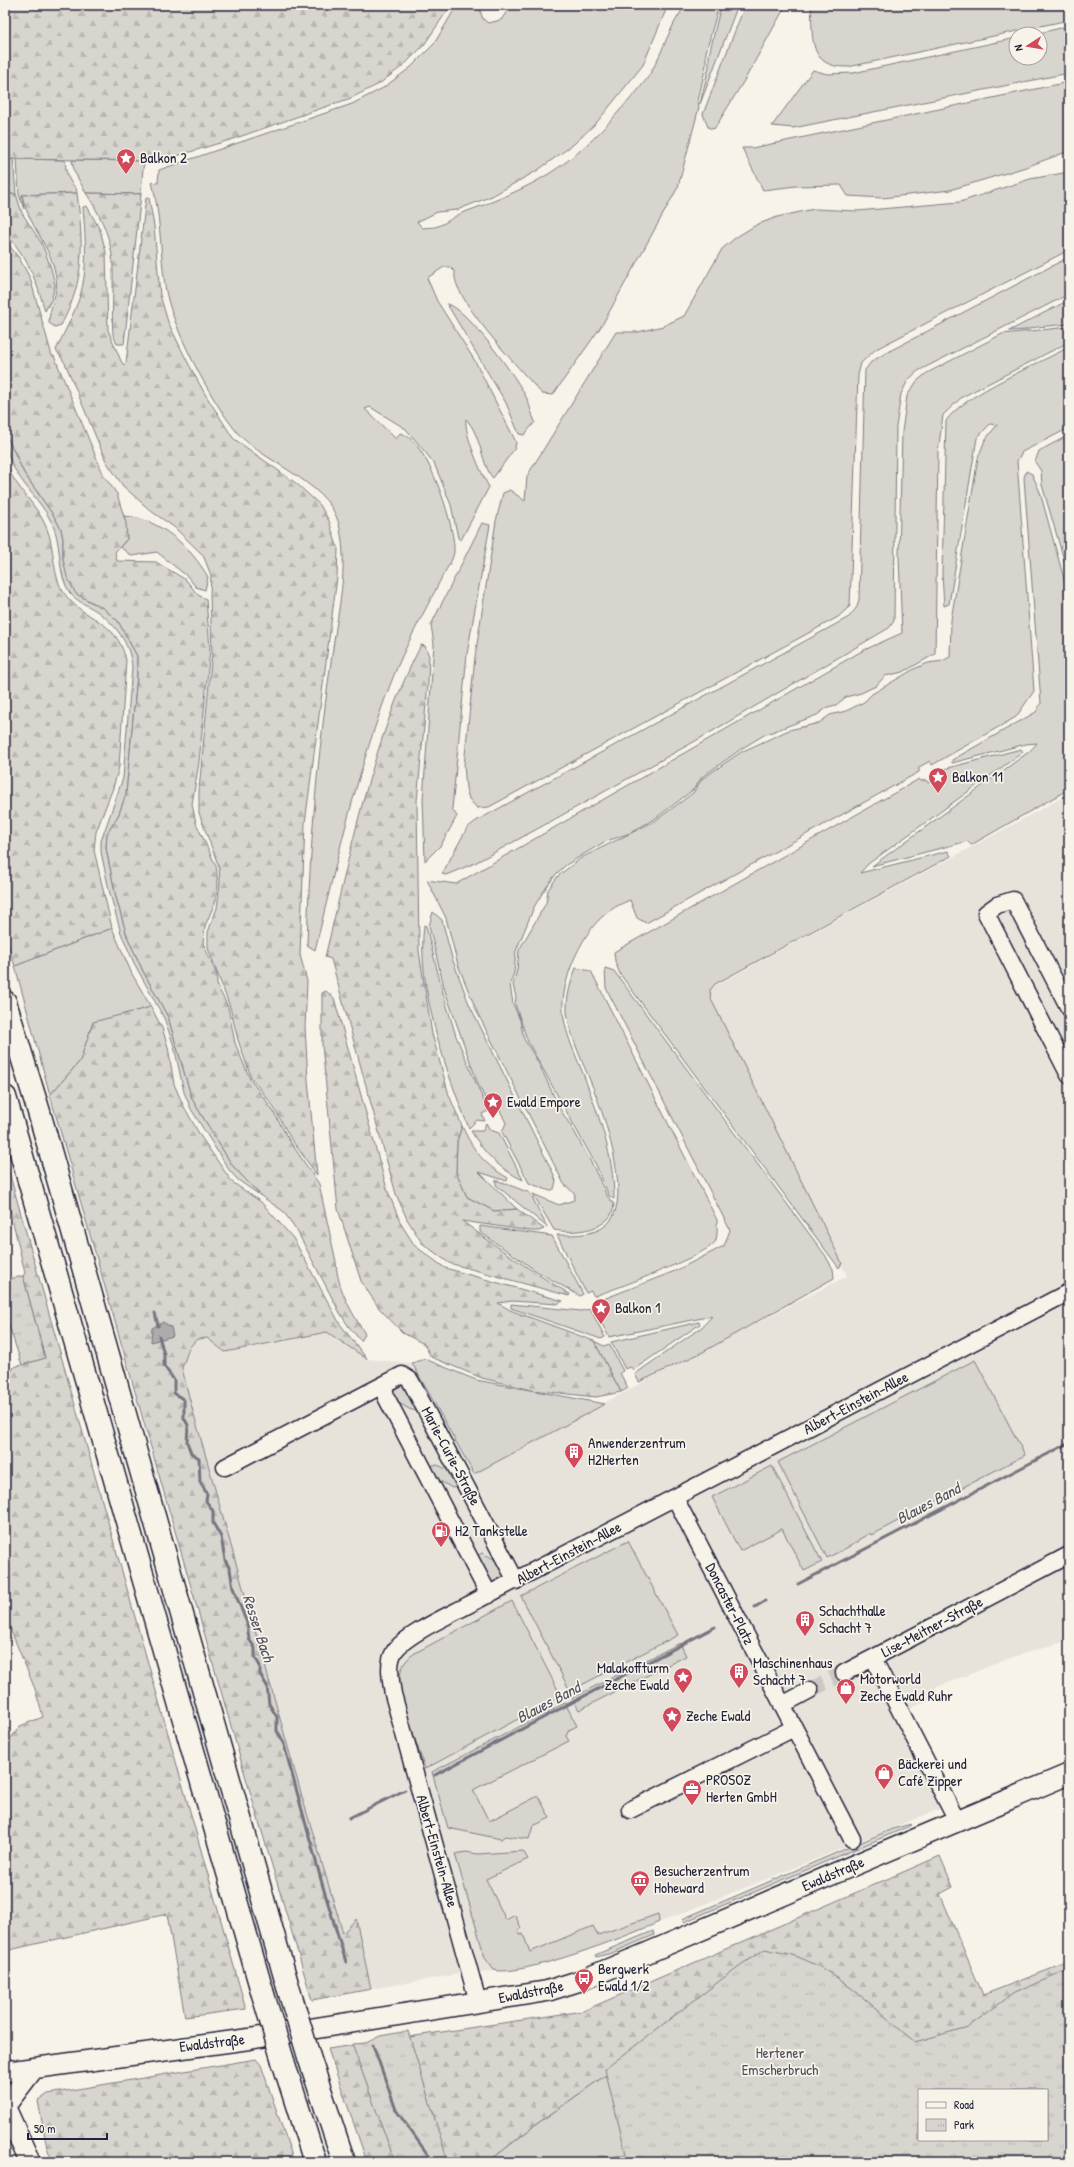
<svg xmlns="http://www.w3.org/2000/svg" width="1074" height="2167" font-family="'Patrick Hand',sans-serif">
	<defs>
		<pattern id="forest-firs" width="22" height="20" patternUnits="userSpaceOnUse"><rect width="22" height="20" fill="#d8d5cf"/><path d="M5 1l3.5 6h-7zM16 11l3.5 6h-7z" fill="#b9b7b3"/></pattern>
		<pattern id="park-tufts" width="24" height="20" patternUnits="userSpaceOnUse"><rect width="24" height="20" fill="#d8d5cf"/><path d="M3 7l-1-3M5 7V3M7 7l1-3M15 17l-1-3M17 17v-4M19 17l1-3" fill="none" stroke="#b9b7b3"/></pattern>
	</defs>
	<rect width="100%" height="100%" fill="#f7f3e8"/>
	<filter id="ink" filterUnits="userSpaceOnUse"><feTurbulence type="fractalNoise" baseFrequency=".025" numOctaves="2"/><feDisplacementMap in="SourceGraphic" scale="8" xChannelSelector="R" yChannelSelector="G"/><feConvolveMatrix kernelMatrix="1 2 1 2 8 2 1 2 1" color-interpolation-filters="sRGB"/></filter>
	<g filter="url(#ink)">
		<path fill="#e7e3db" d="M1069,794V1640L1013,1657L935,1688L939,1697L901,1712L949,1805L636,1932L574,1954L507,1971L471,1972L371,1989L356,1919L343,1933L303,1800L189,1397L182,1368L189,1348L197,1339L207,1338L225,1352L327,1332L367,1359L412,1363L474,1474L674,1365L847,1276L703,992Z"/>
		<path fill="#d8d5cf" stroke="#7d7c85" d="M457,5H478L483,19L488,23L501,20L511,5H668L643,65L597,122L574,144L538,170L492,196L457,210L437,212L417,222L423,228C428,227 434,228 438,226C447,223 454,216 462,213C532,188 572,167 620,110C631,98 643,86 651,72C664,50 669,26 686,5H719L706,52V65L698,101L699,107L678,187L602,325L553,395L542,394C523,372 450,297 455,272L450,267H444L427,278L437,301L475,361L516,442L515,448L493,478C482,467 481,434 466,419C464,434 481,473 489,487L461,540L458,538L451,505L434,463L406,429L370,407L365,409L396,439L400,433C427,438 456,527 454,552C453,561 444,572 441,579C424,613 405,646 392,680C358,767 337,860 315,950L307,945C309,871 314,797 323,724C326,696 330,669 334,641C340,601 349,561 338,521C326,481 260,461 236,431C210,399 171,326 165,286C160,251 161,217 152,182L158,183L159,170L352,104L383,88L410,68L434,44Z
			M721,5H738L700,104L709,66V55Z
			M745,5H786L745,79L715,128L712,129L708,127L703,114Z
			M811,5H860V9L878,5H1069V20L848,67C807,68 813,36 811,5Z
			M1069,26V73L793,128L772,126L813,70L827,74L853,73L1016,38V58H1040V34H1035Z
			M1069,82V151L1026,167L950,190L883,198L848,196L841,185L796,186L763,190L742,148H752Z
			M5,159H13L16,194H5Z
			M17,159L65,160C66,171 67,180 76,188L77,193L22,195L24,209L19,195Z
			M72,160L145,161L143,168L141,194L86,193L74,171Z
			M1069,172V250L876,349L861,363L858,375L850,606L838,617L489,807L477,808L469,799L466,788L464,765L475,657L496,521L503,493L510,490L525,501L527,476L616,332H638L663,326L684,316L722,249L735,238L756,225L777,217L814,209L857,211L960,202L1030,179Z
			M1069,257V294L918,371L908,380L901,394L896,427L894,621L889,628L699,739L548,823L475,863L446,875L442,874L467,828L476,821L849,617L857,607L859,599L865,370L871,362L884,354Z
			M1069,300V324L1037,327L1025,330L1009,331Z
			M447,304C465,306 519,380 527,399C530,406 532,415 535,422L524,435L519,434L506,403Z
			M1069,327V342L962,397L943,415L938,452L935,654L903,672L885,676L876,686L861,693L846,697L836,705L828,707L817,715L764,735L741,749L702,777L693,790L656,818L630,833L604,842L566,865L556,874L543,892L534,907L516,951L514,973L510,984L513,1004L520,1020L524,1039L538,1062L560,1109L574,1131L594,1168L607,1196L614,1204C613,1231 573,1234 554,1230L533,1194L559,1205L574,1200L575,1194L564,1184L477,1012L458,965L446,918L427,880L456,884L862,651L902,633L899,556L902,432L907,396L917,381L927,373L1002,334Z
			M1069,347V428L1022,452L1017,461L1034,691L1016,717L932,765L930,761L919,767V772L646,923L637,918L630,900C607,909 594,922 582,943C572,961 565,980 563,1001C561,1026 575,1053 584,1076C599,1117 614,1155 614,1199L609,1196L597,1167L528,1042L515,1004L516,997L513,985L517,970L519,950L546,903L548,890L558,876L581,858L655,821L693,793L702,779L741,752L789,730L819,723L830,715L846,711L864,702L872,694L914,669L928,663L942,661L950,657L951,620L978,458L985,440L997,425L990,424L977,438L949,604L944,606L942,574L946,421C961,396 1040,363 1069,347Z
			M5,432L24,473L54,516L61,529L63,539V559L87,600L103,608L118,621L137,656V676L126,794L119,814L107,834L106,848L116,897L127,936L143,971L168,1017L192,1099L232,1165L261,1196L238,1180L229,1170L191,1109L184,1092L174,1046L164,1018L134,963L121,933L109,890L101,852V841L123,778L132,667C130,643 115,623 95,610C87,605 76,601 70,593C57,574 62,549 54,528C41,494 5,477 5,432Z
			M1069,435V577L1042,485L1041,471L1035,462L1039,451Z
			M1026,471L1032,474L1040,492L1069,597V789L971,845L968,841L872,866L1030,751L1037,743L1026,744L952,763V760L1036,712L1041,703L1024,478Z
			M124,516C159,518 191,547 208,577L205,590L196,587L188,577L157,552L132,556L120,547L127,539Z
			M482,523L490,525L467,654L452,809L457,816L441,845L425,861L423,799L434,644L431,625Z
			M1021,749L1023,752L868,864L860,873L948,851L951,856L715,984L710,990L711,999L842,1263L839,1268L620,974L615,961L614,952L919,779L921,781L926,780L928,783L937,778L935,774L940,770Z
			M433,912L442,920L452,958L469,1004L554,1175L556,1181L554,1189L550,1191L529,1183L502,1132L506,1123L498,1106L491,1110L478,1084L445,991L429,926Z
			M424,925L426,926L443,993L456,1036L488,1111L482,1114L485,1121L477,1120L469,1128C446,1072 416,985 424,925Z
			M112,928L132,974L151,1007L93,1023L80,1061L50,1095L15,966Z
			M576,968L591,971L717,1220C717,1227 718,1236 715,1242C707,1255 613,1290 594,1296L591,1291L586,1293L557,1235C575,1235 598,1236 610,1221C630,1197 607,1125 597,1098C587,1070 571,1042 567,1012C566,998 571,981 576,968Z
			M605,968L614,971L825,1255L833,1269L834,1278L703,1352L639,1382L635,1374L702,1327L712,1316L609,1337L593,1307L602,1303L601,1300L675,1271L724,1246L730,1230L606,988Z
			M486,1123L490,1130L499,1133L523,1180C499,1169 484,1153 471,1131H483Z
			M462,1126C474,1152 484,1164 508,1178L507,1181L479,1172L517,1209L494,1211L467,1197L456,1172L457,1141Z
			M496,1180L530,1193L547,1227L496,1185Z
			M480,1226L552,1236L583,1294L580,1296L538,1272L480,1232Z
			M511,1304L581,1311L590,1309L605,1337L601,1339L511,1308Z
			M699,1322L700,1324L633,1370L631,1367L625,1369L611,1342Z
			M594,1341L604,1346L609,1344L623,1371L620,1373L628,1388L621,1392Z
			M425,1359L476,1380L605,1404L474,1474L412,1363Z
			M975,1360L1025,1455L871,1535L870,1533L858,1540V1542L827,1558L778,1462Z
			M399,1385L406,1386L417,1409L416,1411L409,1409L394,1400L392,1392Z
			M433,1465C444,1464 454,1476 458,1486L452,1488L434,1477L431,1467Z
			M772,1466L822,1562L804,1571L782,1529L740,1551L712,1497Z
			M628,1541L678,1635L570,1691L521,1596Z
			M482,1553C492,1558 507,1564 505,1578L496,1585L491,1582L477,1556Z
			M512,1601L561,1696L425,1769C419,1749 397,1692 400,1676C401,1666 407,1658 415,1653Z
			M680,1643L686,1656L579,1710L572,1698Z
			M565,1703L577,1726L569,1730L566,1736L569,1741L473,1790L489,1821L538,1796L550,1818L533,1826L529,1839L505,1836L501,1839L448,1828L432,1772Z
			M911,1824L912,1825L684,1922L682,1919L892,1829Z
			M523,1851L528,1859L486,1879L506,1920L515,1915L521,1928L518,1930L520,1934H523L530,1952L593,1926L598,1935L658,1914L659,1922C631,1935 519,1978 494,1970L485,1958L455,1854L466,1852L478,1854Z
			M653,1931L654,1935L612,1953L596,1957L595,1955Z
			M610,2072L639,2154L620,2162H488L538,2123Z"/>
		<path fill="url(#forest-firs)" stroke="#7d7c85" fill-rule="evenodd" d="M5,5H451L424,45L404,65L379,84L351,98L233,139L160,161L5,159Z
			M77,193C83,242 86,280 61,325L55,327L49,323C49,307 59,293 56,277C52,247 27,224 22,195Z
			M86,193L141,194L124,344H117L113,335C111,309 115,282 112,255C109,233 98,211 86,193Z
			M5,194H16L22,213L42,244L51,268L55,285L51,301L45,311C36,280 28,257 5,233Z
			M146,198H149L154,226L160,295L168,322L186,359L205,394L233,438L297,484L320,505L329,521L338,549L337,577L305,823L300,955L307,981L305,1027L308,1080L317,1175L291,1139L273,1106L251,1077L238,1040L230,1007L208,948V932L217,908L220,883L219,867L199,813V790L212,652L210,596L211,575L203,555L174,527L151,511L123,486L106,461L65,363L56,350C64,333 73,316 79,299C89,269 85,237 83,207L87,206L100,230L106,252L108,330L121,361L124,365L126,363Z
			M5,240L19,258L30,278L52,356H54L104,476L117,494L126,523L127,539L115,552L117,561L156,562L186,580L198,595L206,599L210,649L199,762L192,804L196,823L216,866L218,883L216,900L205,926L203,943L217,975V985L228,1007L235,1043L250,1079L272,1109L289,1140L319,1184L336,1262C337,1288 351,1311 365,1334L361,1341L349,1327L340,1313L296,1229L283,1211L261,1196L232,1165L192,1099L168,1017L143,971L127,936L116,897L106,848L107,834L119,814L126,794L137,676V656L118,621L103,608L76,594L67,577L63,559V539L61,529L54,516L24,473L5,432Z
			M5,462C15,488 38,505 47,529C55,548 52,577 64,593C84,622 116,617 126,660L119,767L113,788L96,832L94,850L112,928L15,966L5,935Z
			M421,645L425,646L429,656L428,683L417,801L419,951L432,1034L449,1095L462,1126L457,1141L456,1172L467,1197L494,1211L517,1209L544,1229L539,1231H531L462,1221C497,1247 532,1272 570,1294L569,1296L449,1263L422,1243L407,1219L396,1194L331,959L325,957C351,852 371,742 421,645Z
			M326,991L334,998L387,1189L401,1224L415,1246L445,1268L563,1301L557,1304L512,1301L498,1303L510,1310L594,1341L621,1392L596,1397L532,1390L482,1378L431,1357L424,1344L403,1333L379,1308L361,1281L338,1209L322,1045V993Z
			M151,1007L162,1028L168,1047L174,1084L183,1105L201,1137L232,1182L261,1202L293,1238L340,1324L367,1359L327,1332L225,1352L207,1338L197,1339L189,1348L182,1368L189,1397L303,1800L343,1933L356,1919L371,1989L312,2000L243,1768L50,1095L80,1061L93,1022Z
			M5,1158L246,2009L185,2017L167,1914L5,1951V1746L20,1726L43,1717L35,1689L5,1616V1381L14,1367L45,1358L23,1276L25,1273L5,1188Z
			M940,1856L953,1887L940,1894L983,1995L1069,1962V2162L639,2155L610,2072L538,2123L488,2162H367L328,2049L583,2011ZM919,2090H1047V2140H919Z
			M256,2059L261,2065L294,2162H53L47,2148L38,2101L48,2094Z"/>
		<path fill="url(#park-tufts)" stroke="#7d7c85" fill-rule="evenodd" d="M23,1276L45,1358L22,1365L5,1314V1280Z
			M765,1949C776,1952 788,1953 798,1957C843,1974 878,2012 915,2042L968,2027L1014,1993L1069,1970V2162H591L600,2156L612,2157L626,2154L605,2069L739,1966ZM919,2090H1047V2140H919Z
			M408,2031L448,2162H395L352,2044L366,2043L380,2036Z"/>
		<path fill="#aeabad" stroke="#76747f" d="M163,1322L171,1327L173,1336L151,1342L152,1328Z"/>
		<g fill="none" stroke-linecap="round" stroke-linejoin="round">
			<path stroke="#76747f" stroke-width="3" d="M155,1313L158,1326
				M159,1336L164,1354V1366L174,1380V1393L184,1400V1418L188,1425L187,1442L191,1453L199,1458L200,1482L207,1494L206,1501L213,1511V1523L221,1537L225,1560L230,1569L233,1588L247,1623L249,1639L255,1648V1657L260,1666V1674L267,1686L269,1704L277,1717V1731L283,1741L323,1887L346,1962
				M798,1584L1069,1443
				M755,1607L765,1601
				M435,1775L715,1627
				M349,1818L405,1790
				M373,2045L396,2110L433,2162"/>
			<path stroke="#ccc9c5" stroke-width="16" stroke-dasharray="16 8" stroke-linecap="butt" d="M810,1690L844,1673"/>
			<defs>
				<path id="minor" d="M1069,1008L1013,900L997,905L986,913L1069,1075
					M384,1385L386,1397L489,1595
					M225,1467L402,1375L410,1380L516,1581
					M675,1498L852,1839
					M844,1673L873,1658
					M782,1705L810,1690
					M630,1810L794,1728
					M957,1821L873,1658L1069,1555
					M478,2002L393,1694C391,1681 387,1664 394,1652C404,1635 452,1614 470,1604L1069,1292"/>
				<path id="major" d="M5,2069L13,2071L249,2039L547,1991L582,1980L647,1953L1069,1774
					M5,2106L34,2068
					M5,2107L30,2162"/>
				<path id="highway" d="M5,1002L39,1112L288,1987
					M5,1097L262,1991
					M309,2057L344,2162
					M283,2061L315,2162"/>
			</defs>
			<use href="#minor" stroke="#22223b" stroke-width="19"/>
			<use href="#major" stroke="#22223b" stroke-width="23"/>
			<use href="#highway" stroke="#22223b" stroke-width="25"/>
			<use href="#minor" stroke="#f7f3e8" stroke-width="16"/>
			<use href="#major" stroke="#f7f3e8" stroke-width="20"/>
			<use href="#highway" stroke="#f7f3e8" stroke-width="22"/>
			<defs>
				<path id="highway-bridge" d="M288,1987L309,2057
					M262,1991L283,2061"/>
			</defs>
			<use href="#highway-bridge" stroke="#22223b" stroke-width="25" stroke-linecap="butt"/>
			<use href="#highway-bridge" stroke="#f7f3e8" stroke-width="22"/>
		</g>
	</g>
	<defs>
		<symbol id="sight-pin" viewBox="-11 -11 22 30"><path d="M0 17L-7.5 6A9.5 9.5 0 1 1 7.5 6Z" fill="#d1495b" stroke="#f7f3e8"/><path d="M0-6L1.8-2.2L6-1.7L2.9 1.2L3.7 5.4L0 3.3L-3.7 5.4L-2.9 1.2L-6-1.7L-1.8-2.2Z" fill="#fff"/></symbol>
		<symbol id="building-pin" viewBox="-11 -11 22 30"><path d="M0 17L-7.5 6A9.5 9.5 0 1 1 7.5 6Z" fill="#d1495b" stroke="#f7f3e8"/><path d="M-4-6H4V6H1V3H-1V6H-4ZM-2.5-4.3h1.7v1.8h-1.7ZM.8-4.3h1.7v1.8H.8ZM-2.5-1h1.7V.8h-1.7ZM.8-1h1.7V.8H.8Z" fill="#fff"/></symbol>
		<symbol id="fuel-pin" viewBox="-11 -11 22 30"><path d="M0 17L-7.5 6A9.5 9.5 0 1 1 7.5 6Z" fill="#d1495b" stroke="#f7f3e8"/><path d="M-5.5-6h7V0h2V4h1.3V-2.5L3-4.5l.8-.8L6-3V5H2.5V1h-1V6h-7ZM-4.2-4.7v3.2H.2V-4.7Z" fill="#fff"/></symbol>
		<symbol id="shop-pin" viewBox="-11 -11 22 30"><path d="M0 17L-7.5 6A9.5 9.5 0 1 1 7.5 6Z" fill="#d1495b" stroke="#f7f3e8"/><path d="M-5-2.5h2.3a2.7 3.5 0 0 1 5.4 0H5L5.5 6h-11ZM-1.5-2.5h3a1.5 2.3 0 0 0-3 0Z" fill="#fff"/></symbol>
		<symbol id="office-pin" viewBox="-11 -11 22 30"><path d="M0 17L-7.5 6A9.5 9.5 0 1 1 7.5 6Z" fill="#d1495b" stroke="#f7f3e8"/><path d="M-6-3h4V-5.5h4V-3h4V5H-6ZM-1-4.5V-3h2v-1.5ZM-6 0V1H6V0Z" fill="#fff"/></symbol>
		<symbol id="museum-pin" viewBox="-11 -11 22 30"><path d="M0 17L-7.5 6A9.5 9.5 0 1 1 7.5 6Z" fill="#d1495b" stroke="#f7f3e8"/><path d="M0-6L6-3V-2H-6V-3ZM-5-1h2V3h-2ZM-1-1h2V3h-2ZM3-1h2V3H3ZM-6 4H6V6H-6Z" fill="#fff"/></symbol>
		<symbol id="bus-pin" viewBox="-11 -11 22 30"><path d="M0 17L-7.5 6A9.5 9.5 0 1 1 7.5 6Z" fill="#d1495b" stroke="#f7f3e8"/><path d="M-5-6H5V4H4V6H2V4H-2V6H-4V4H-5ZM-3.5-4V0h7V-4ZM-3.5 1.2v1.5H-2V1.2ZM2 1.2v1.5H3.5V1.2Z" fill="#fff"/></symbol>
	</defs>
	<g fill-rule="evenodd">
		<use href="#sight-pin" x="115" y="147" width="22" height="30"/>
		<use href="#sight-pin" x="927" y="766" width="22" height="30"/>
		<use href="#sight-pin" x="482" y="1091" width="22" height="30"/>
		<use href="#sight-pin" x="590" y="1297" width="22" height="30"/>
		<use href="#building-pin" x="563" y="1441" width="22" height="30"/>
		<use href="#fuel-pin" x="430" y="1520" width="22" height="30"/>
		<use href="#building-pin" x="794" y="1609" width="22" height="30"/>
		<use href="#building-pin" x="728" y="1661" width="22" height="30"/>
		<use href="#sight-pin" x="672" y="1666" width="22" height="30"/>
		<use href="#shop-pin" x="835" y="1677" width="22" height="30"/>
		<use href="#sight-pin" x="661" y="1705" width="22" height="30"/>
		<use href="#shop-pin" x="873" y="1762" width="22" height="30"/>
		<use href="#office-pin" x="681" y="1778" width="22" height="30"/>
		<use href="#museum-pin" x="629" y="1869" width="22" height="30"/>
		<use href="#bus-pin" x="573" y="1967" width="22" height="30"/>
	</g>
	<g text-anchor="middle" stroke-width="3.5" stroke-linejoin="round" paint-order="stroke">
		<g font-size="15" fill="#22223b" stroke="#f7f3e8" text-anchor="start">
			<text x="140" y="163">Balkon 2</text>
			<text x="952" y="782">Balkon 11</text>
			<text x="507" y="1107">Ewald Empore</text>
			<text x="615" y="1313">Balkon 1</text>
			<text x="588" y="1448">Anwenderzentrum<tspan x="588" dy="17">H2Herten</tspan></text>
			<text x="455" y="1536">H2 Tankstelle</text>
			<text x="819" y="1616">Schachthalle<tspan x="819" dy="17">Schacht 7</tspan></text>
			<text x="753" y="1668">Maschinenhaus<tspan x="753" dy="17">Schacht 7</tspan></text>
			<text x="669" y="1673" text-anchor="end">Malakoffturm<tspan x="669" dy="17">Zeche Ewald</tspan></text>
			<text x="860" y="1684">Motorworld<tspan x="860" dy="17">Zeche Ewald Ruhr</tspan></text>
			<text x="686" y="1721">Zeche Ewald</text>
			<text x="898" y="1769">Bäckerei und<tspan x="898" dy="17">Café Zipper</tspan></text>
			<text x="706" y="1785">PROSOZ<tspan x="706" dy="17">Herten GmbH</tspan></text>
			<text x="654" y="1876">Besucherzentrum<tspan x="654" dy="17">Hoheward</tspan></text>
			<text x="598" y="1974">Bergwerk<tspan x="598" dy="17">Ewald 1/2</tspan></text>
		</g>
		<g font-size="15" fill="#22223b" stroke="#f7f3e8">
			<text transform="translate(856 1403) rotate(-28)" y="5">Albert-Einstein-Allee</text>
			<text transform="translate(451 1456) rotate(62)" y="5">Marie-Curie-Straße</text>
			<text transform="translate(569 1553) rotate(-28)" y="5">Albert-Einstein-Allee</text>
			<text transform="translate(730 1604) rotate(63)" y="5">Doncaster-Platz</text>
			<text transform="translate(932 1627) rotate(-28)" y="5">Lise-Meitner-Straße</text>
			<text transform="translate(437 1851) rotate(74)" y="5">Albert-Einstein-Allee</text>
			<text transform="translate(833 1874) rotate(-23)" y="5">Ewaldstraße</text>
			<text transform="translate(531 1992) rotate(-11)" y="5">Ewaldstraße</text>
			<text transform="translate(212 2043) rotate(-7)" y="5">Ewaldstraße</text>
		</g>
		<g font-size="15" fill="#504f60" stroke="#f7f3e8">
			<text x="780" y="2058">Hertener<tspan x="780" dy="17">Emscherbruch</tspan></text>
		</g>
		<g font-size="16" font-style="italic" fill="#535263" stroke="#f7f3e8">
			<text transform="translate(928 1503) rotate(-28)" y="6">Blaues Band</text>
			<text transform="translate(259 1628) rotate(72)" y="6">Resser Bach</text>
			<text transform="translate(548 1702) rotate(-28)" y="6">Blaues Band</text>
		</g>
	</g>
	<rect width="1074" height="2167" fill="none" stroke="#f7f3e8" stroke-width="20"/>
	<rect x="10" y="10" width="1054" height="2147" fill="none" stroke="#22223b" stroke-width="1.5" filter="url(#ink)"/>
	<rect x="918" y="2089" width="130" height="52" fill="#f7f3e8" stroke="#a29fa3"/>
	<rect x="926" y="2102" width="20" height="6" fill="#f7f3e8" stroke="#a29fa3"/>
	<text x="954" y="2109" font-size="12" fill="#22223b">Road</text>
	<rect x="926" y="2119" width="20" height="12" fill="url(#park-tufts)" stroke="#a29fa3"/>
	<text x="954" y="2129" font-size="12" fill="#22223b">Park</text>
	<g transform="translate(1028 46) rotate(258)"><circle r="19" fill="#f7f3e8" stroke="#a29fa3"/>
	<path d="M0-3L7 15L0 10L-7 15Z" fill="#d1495b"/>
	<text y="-6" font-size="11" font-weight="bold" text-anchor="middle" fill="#22223b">N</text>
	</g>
	<path d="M28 2133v6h79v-6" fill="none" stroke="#22223b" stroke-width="2"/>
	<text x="34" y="2133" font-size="12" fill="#22223b" stroke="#f7f3e8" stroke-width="3" paint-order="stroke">50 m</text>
</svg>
